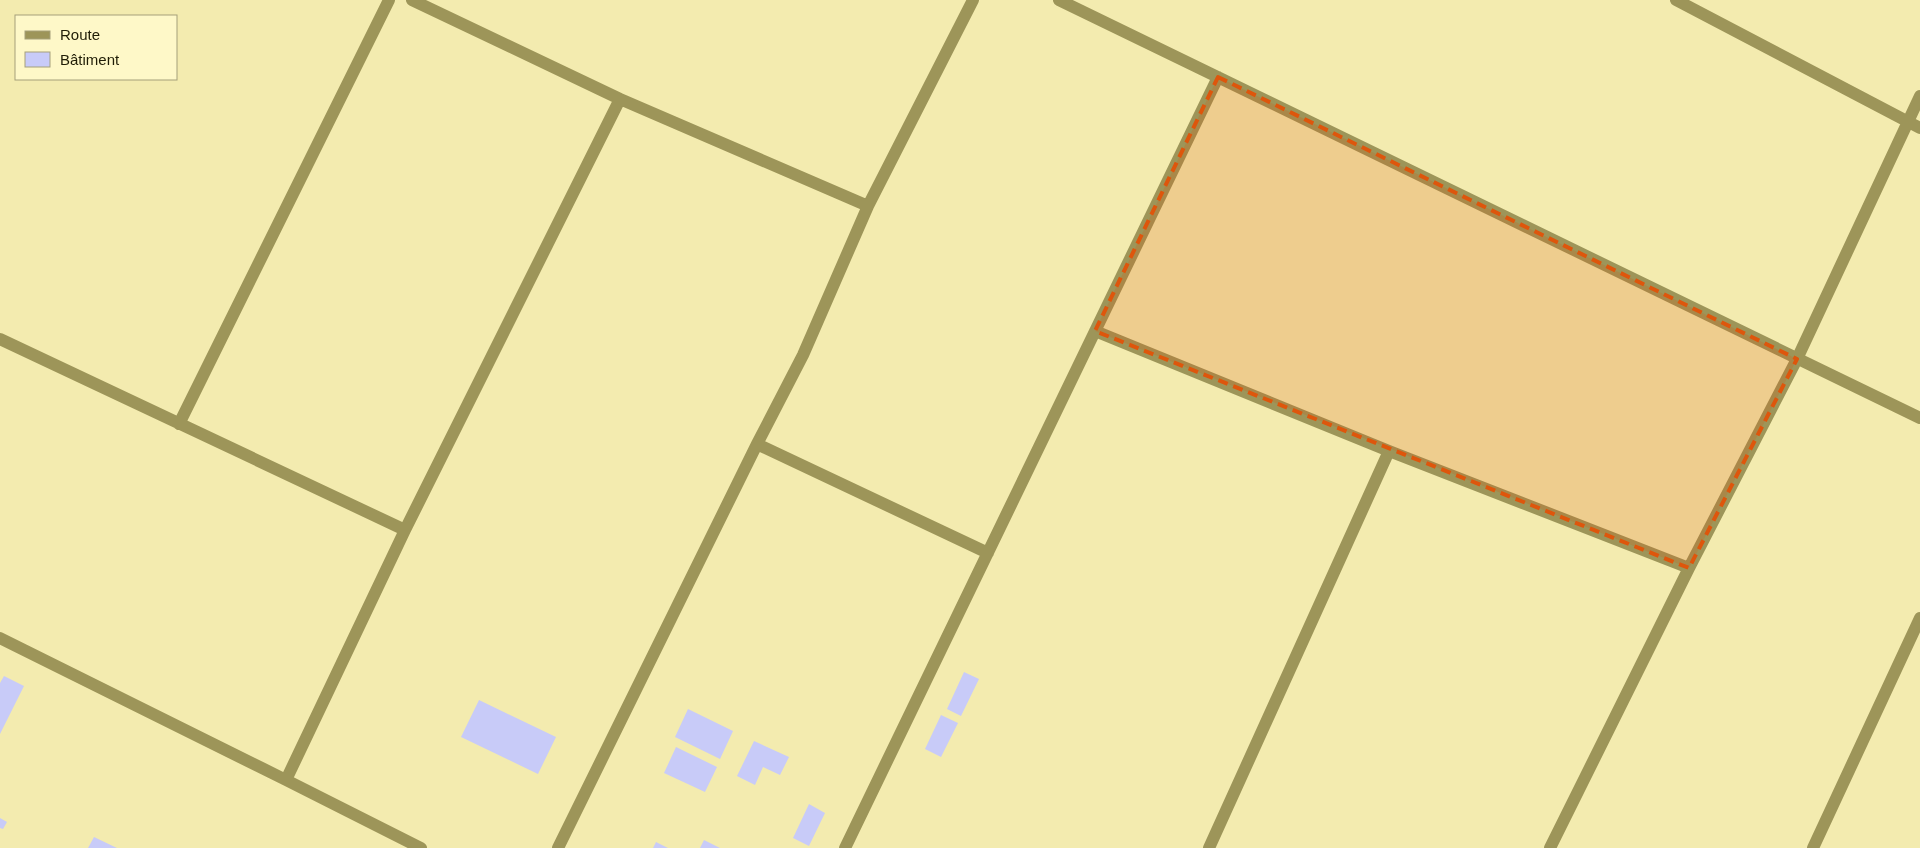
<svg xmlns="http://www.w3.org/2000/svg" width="1920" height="848" font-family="Helvetica,sans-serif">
	<rect width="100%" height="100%" fill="#f3ebaf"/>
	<path fill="#c8cbf8" d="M964,672L979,679L961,716L947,709Z
		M4,676L24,686L0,734V683Z
		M479,700L556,737L538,774L461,737Z
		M688,709L733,731L720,759L675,737Z
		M941,715L958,723L941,757L925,749Z
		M754,741L789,757L780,775L763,767L755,785L737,776Z
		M676,747L717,767L705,792L664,773Z
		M809,804L825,813L809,846L793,838Z
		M0,818L7,822L3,829L0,828Z
		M94,837L117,848H88Z
		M704,840L720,848H700Z
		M656,842L668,848H653Z"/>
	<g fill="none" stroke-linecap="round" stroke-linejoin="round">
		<path stroke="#9d9559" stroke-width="12" d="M412,0L620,99L868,206
			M1059,0L1920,418
			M1676,0L1920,128
			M1095,331L1389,451L1689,568
			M0,339L405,530
			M179,424L389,0
			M757,444L988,553
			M0,638L286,780
			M421,848L286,780L405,530L620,99
			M558,848L757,444L803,355L868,206L973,0
			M845,848L1218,77
			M1209,848L1389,451
			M1550,848L1689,568L1797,359L1920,96
			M1813,848L1920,618"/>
	</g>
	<path fill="#de560c" fill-opacity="0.2" stroke="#de560c" stroke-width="4" stroke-dasharray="10 6" stroke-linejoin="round" d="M1218,77L1797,359L1689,568L1095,331Z"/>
	<rect x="15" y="15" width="162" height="65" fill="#fef8c8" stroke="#a5a07a"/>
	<rect x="25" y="31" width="25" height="8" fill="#9d9559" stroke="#a5a07a"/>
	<text x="60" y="40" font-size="15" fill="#201d06">Route</text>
	<rect x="25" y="52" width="25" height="15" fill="#c8cbf8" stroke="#a5a07a"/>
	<text x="60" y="65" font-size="15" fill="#201d06">Bâtiment</text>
</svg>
